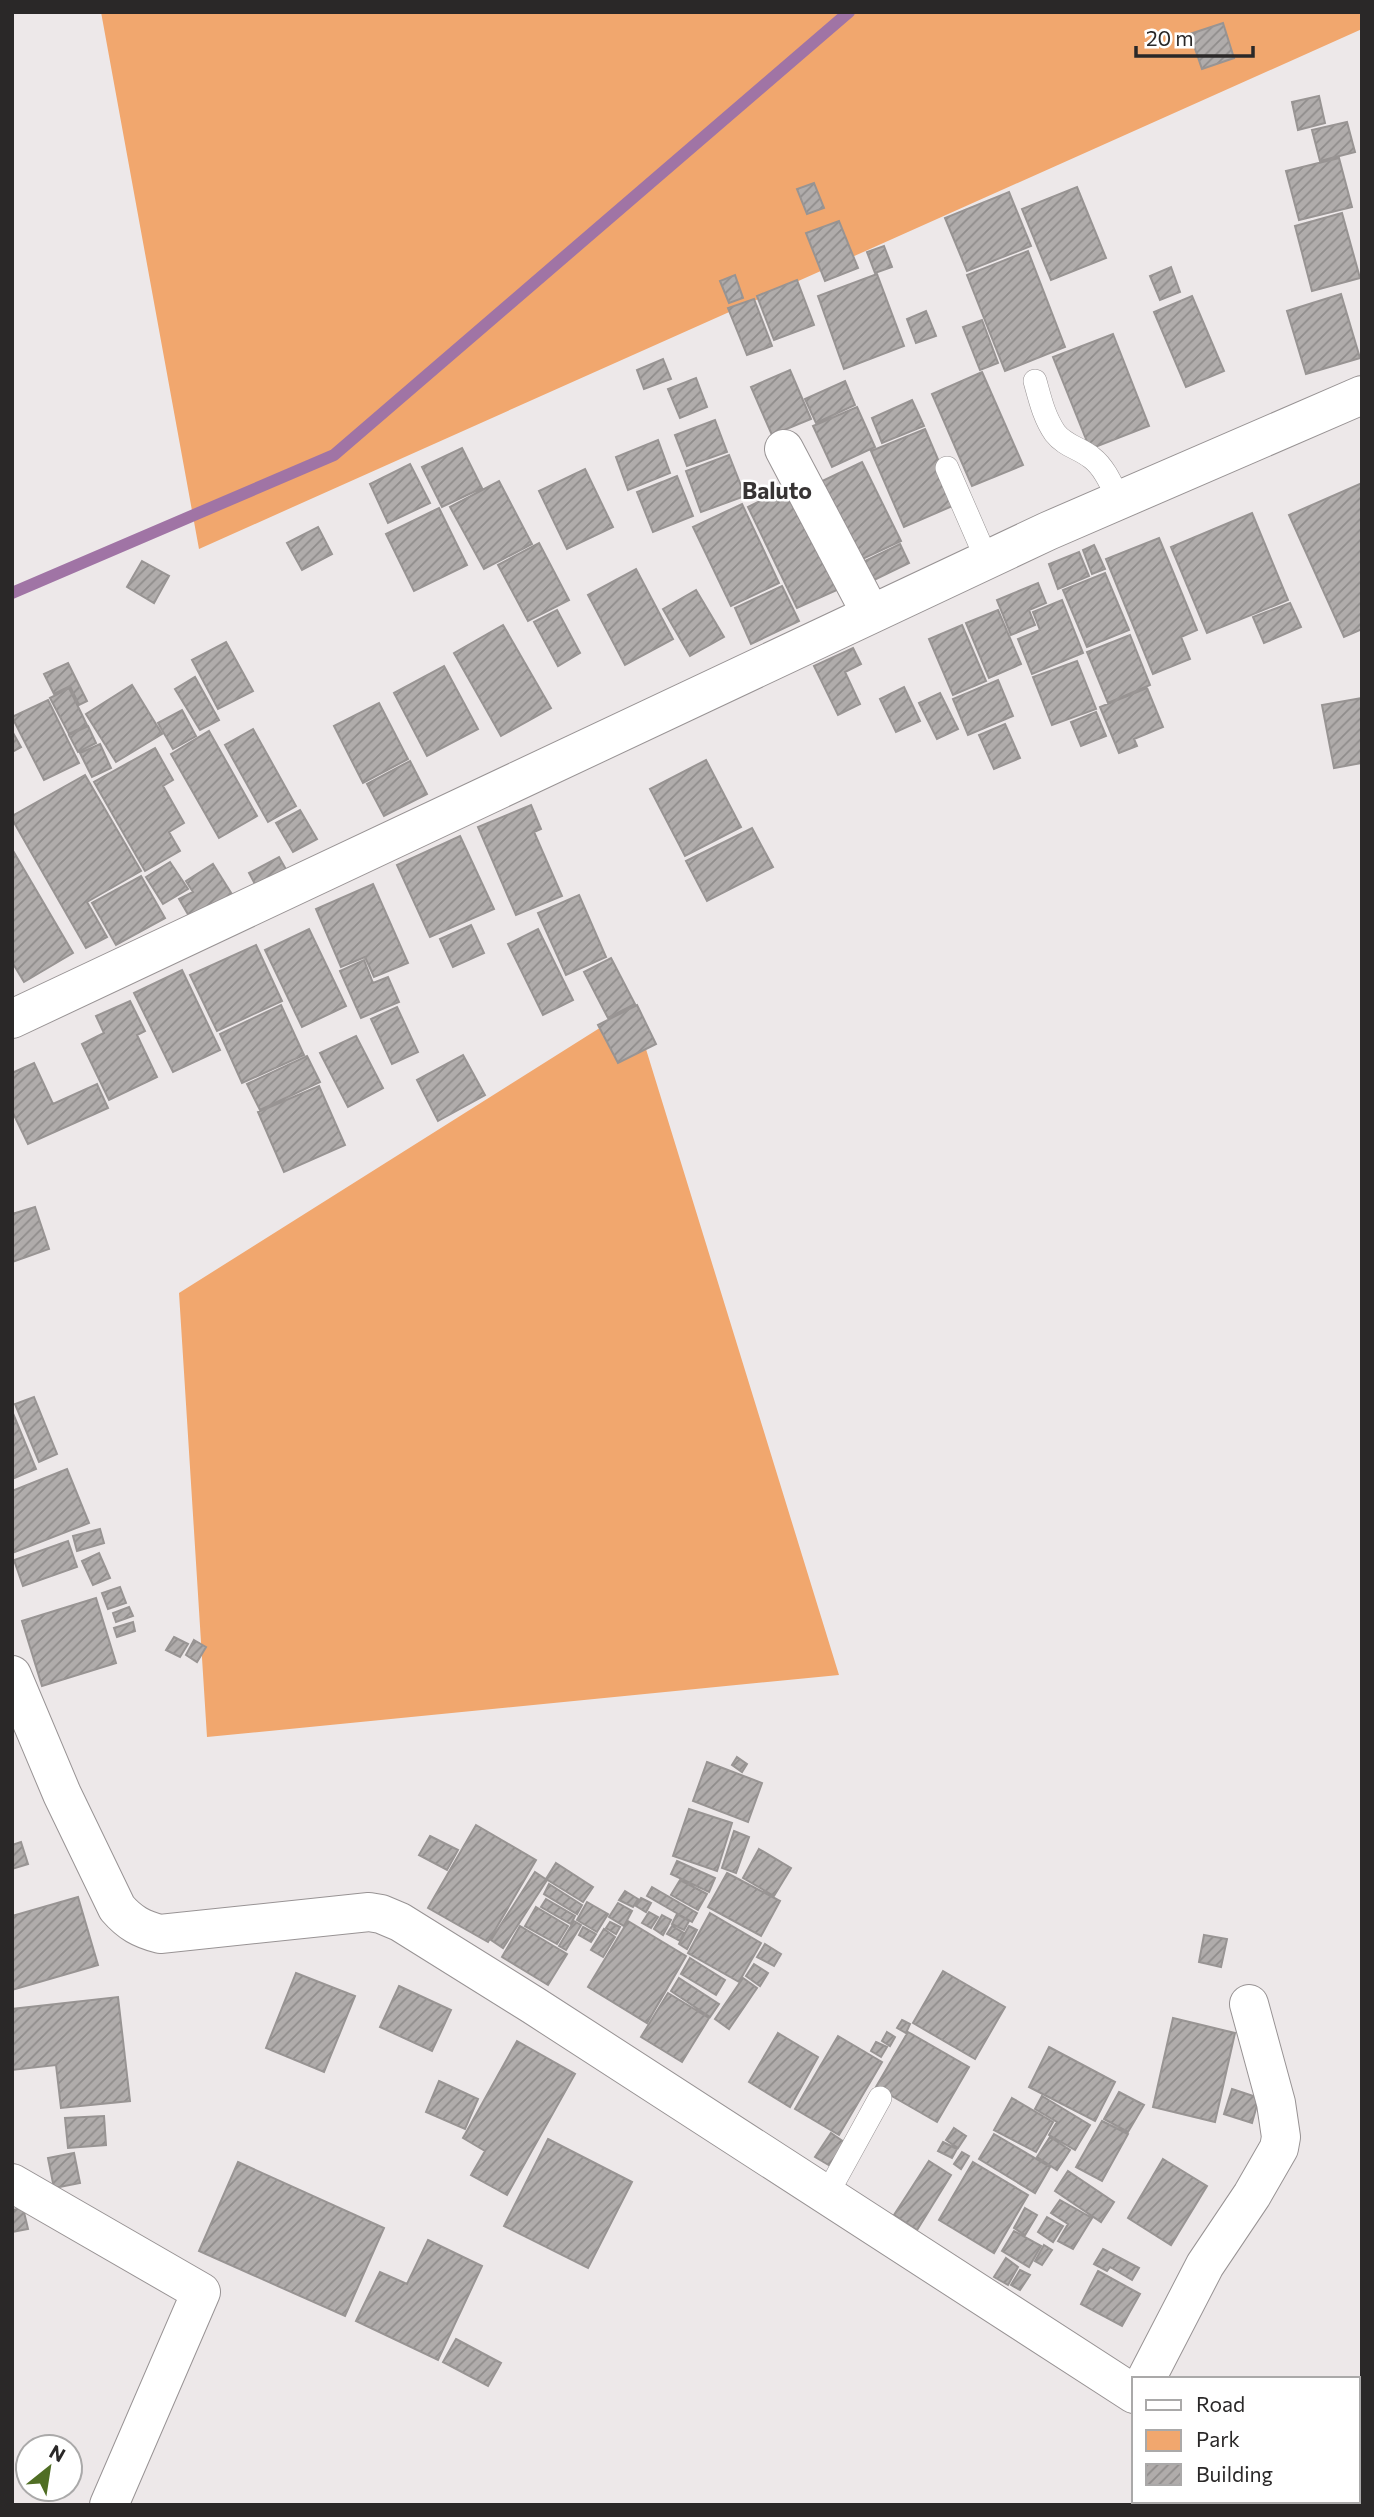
<svg xmlns="http://www.w3.org/2000/svg" width="1374" height="2517" font-family="Commissioner,sans-serif">
	<defs>
		<pattern id="building-hatch" width="6" height="6" patternUnits="userSpaceOnUse" patternTransform="scale(1.75)"><rect width="6" height="6" fill="#b0acab"/><path d="M-1 1l2-2M0 6l6-6M5 7l2-2" fill="none" stroke="#8f8c8b"/></pattern>
	</defs>
	<rect width="100%" height="100%" fill="#ede8e9"/>
	<path fill="#f1a76e" d="M101,12H1362V29L199,549Z
		M633,1007L839,1675L207,1737L179,1293Z"/>
	<g fill="none" stroke-linecap="round" stroke-linejoin="round">
		<path stroke="#a074a5" stroke-width="12" d="M12,593L334,455L849,12"/>
	</g>
	<path fill="url(#building-hatch)" stroke="#989493" stroke-width="2" d="M1223,23L1234,58L1202,69L1190,34Z
		M1319,96L1325,123L1298,130L1292,102Z
		M1347,122L1355,152L1320,161L1312,130Z
		M1339,158L1352,207L1299,220L1286,171Z
		M814,183L824,208L807,214L797,189Z
		M1077,187L1106,258L1051,280L1022,209Z
		M1009,192L1031,246L967,271L945,218Z
		M1342,213L1360,278L1312,291L1295,226Z
		M839,221L858,268L825,281L806,233Z
		M884,246L892,267L875,273L867,252Z
		M1028,251L1065,347L1005,371L967,275Z
		M1171,267L1180,292L1160,300L1150,276Z
		M877,274L904,346L844,369L818,296Z
		M735,275L743,298L729,303L720,281Z
		M797,280L814,325L774,340L757,296Z
		M1341,294L1360,358L1306,374L1287,311Z
		M1192,296L1224,371L1186,387L1154,312Z
		M754,299L772,346L747,355L728,308Z
		M926,311L936,336L916,343L907,319Z
		M982,320L998,363L980,370L963,327Z
		M1113,334L1149,426L1090,449L1053,357Z
		M663,359L671,379L644,389L637,370Z
		M790,370L811,419L772,435L751,387Z
		M982,372L1023,465L972,486L932,394Z
		M696,378L707,407L680,418L668,389Z
		M845,381L855,405L816,423L805,399Z
		M912,400L924,426L882,443L872,418Z
		M857,407L875,447L832,467L813,426Z
		M715,420L727,452L687,466L675,435Z
		M925,429L957,504L904,527L871,451Z
		M658,440L670,473L628,490L616,457Z
		M462,448L482,488L442,507L422,467Z
		M729,455L745,496L701,512L686,471Z
		M862,462L901,541L854,563L816,484Z
		M410,464L430,503L388,523L370,484Z
		M585,469L613,527L567,549L539,491Z
		M677,476L693,516L653,532L637,492Z
		M499,481L532,544L484,569L450,507Z
		M1362,483V629L1344,637L1289,515Z
		M789,487L839,589L797,608L748,507Z
		M742,504L779,583L731,606L693,527Z
		M439,508L467,565L414,591L386,534Z
		M1252,513L1288,600L1207,633L1171,547Z
		M318,527L332,554L302,570L287,543Z
		M1159,538L1197,630L1181,637L1190,659L1153,674L1106,559Z
		M539,543L569,600L528,621L498,565Z
		M900,544L909,563L868,583L859,564Z
		M1094,545L1105,569L1092,574L1083,550Z
		M1079,552L1089,576L1058,589L1049,564Z
		M142,561L169,576L154,603L127,587Z
		M636,569L673,639L625,665L588,595Z
		M1105,573L1129,630L1087,647L1063,590Z
		M1038,583L1046,603L1029,610L1035,625L1011,635L997,600Z
		M782,586L799,621L751,644L735,608Z
		M696,590L724,637L690,656L663,609Z
		M1062,600L1083,653L1032,674L1018,639L1040,630L1033,612Z
		M1290,603L1301,627L1264,643L1253,617Z
		M557,610L580,653L558,666L534,622Z
		M998,610L1021,664L989,678L966,623Z
		M503,625L551,708L501,736L454,653Z
		M962,625L986,681L953,695L929,639Z
		M1130,635L1150,685L1108,703L1087,652Z
		M226,642L253,691L218,709L192,660Z
		M853,648L861,664L845,672L860,704L838,715L814,666Z
		M1077,661L1096,709L1052,725L1033,677Z
		M68,663L87,701L79,705L70,686L54,694L44,674Z
		M444,666L478,729L427,756L394,693Z
		M195,677L219,720L200,730L175,689Z
		M998,680L1013,716L968,735L953,699Z
		M132,685L162,734L116,762L86,714Z
		M904,687L920,721L896,732L880,699Z
		M69,688L87,725L69,734L50,698Z
		M1147,688L1163,727L1134,739L1137,746L1119,753L1100,707Z
		M940,693L958,729L937,739L919,703Z
		M1362,698V763L1334,768L1322,705Z
		M48,700L79,763L44,780L12,717Z
		M379,703L408,759L363,783L334,726Z
		M182,710L196,736L173,749L158,723Z
		M1096,712L1106,736L1081,746L1071,722Z
		M1005,724L1020,758L994,769L979,735Z
		M88,726L96,743L78,752L69,735Z
		M253,729L296,806L268,822L225,745Z
		M12,731L21,747L12,752Z
		M209,731L257,816L219,838L171,754Z
		M100,744L111,768L92,777L80,753Z
		M155,748L173,780L163,786L184,823L169,832L180,851L145,871L94,782Z
		M706,760L741,827L685,856L650,789Z
		M410,761L427,794L384,816L367,784Z
		M85,775L141,871L87,902L107,937L86,948L12,819V816Z
		M531,805L541,829L534,832L562,896L516,915L478,827Z
		M300,810L317,839L293,852L276,823Z
		M752,828L773,867L707,901L686,861Z
		M460,836L494,909L430,937L397,865Z
		M12,849L73,953L24,982L12,962Z
		M279,857L292,880L262,897L249,873Z
		M170,862L188,889L163,904L146,877Z
		M213,864L233,896L192,921L179,899L193,892L186,881Z
		M141,876L165,918L116,945L92,903Z
		M373,884L408,963L374,977L365,957L341,967L316,909Z
		M579,895L606,957L566,975L538,913Z
		M471,925L484,953L453,967L440,939Z
		M309,929L346,1006L302,1027L265,950Z
		M538,929L573,1000L543,1015L508,944Z
		M256,945L282,1001L217,1031L190,975Z
		M611,958L635,1004L608,1018L584,972Z
		M364,960L373,983L388,977L399,1002L361,1018L340,971Z
		M182,970L220,1050L173,1072L134,993Z
		M130,1001L145,1031L137,1035L157,1077L109,1100L82,1044L104,1033L96,1016Z
		M281,1005L304,1055L242,1083L220,1034Z
		M637,1005L656,1044L618,1063L598,1025Z
		M397,1007L418,1052L392,1064L371,1019Z
		M356,1036L383,1088L348,1107L320,1053Z
		M463,1055L485,1095L438,1121L417,1080Z
		M307,1056L320,1082L260,1110L247,1084Z
		M34,1063L53,1104L97,1084L108,1108L28,1144L12,1111V1073Z
		M319,1086L345,1145L284,1172L258,1112Z
		M35,1207L49,1249L12,1262V1214Z
		M34,1397L57,1454L39,1462L15,1404Z
		M12,1411L36,1469L12,1479Z
		M67,1469L89,1523L12,1553V1491Z
		M100,1529L104,1543L77,1551L73,1536Z
		M68,1541L77,1567L23,1586L14,1560Z
		M99,1553L110,1578L93,1585L82,1561Z
		M120,1587L126,1603L108,1609L102,1593Z
		M96,1598L116,1663L42,1686L22,1621Z
		M129,1607L133,1616L116,1622L113,1613Z
		M133,1622L135,1631L117,1637L114,1628Z
		M174,1637L188,1644L180,1657L166,1650Z
		M194,1640L206,1647L197,1662L186,1655Z
		M737,1757L747,1764L742,1772L732,1765Z
		M707,1762L762,1783L748,1822L693,1801Z
		M689,1809L732,1823L717,1871L673,1856Z
		M476,1825L536,1860L488,1942L428,1908Z
		M734,1831L749,1837L736,1873L722,1868Z
		M430,1836L458,1850L447,1870L419,1855Z
		M21,1842L28,1864L12,1869V1845Z
		M759,1849L791,1868L774,1896L743,1878Z
		M677,1861L715,1878L709,1892L671,1874Z
		M556,1863L593,1887L583,1902L546,1879Z
		M535,1872L547,1880L503,1948L491,1940Z
		M727,1873L780,1901L761,1936L708,1907Z
		M680,1880L707,1894L698,1910L671,1895Z
		M549,1884L582,1905L577,1914L544,1894Z
		M652,1887L697,1913L692,1922L647,1896Z
		M625,1891L638,1899L633,1907L619,1900Z
		M78,1897L98,1965L12,1990V1916Z
		M641,1898L651,1903L646,1912L636,1906Z
		M546,1899L575,1916L571,1924L541,1907Z
		M587,1902L608,1914L597,1932L577,1920Z
		M618,1903L632,1911L624,1926L609,1917Z
		M536,1907L568,1926L557,1944L525,1926Z
		M649,1912L658,1917L651,1928L642,1923Z
		M710,1913L761,1943L739,1982L688,1953Z
		M677,1914L689,1921L684,1930L672,1924Z
		M662,1915L671,1920L663,1935L654,1929Z
		M574,1921L581,1925L566,1950L559,1946Z
		M628,1921L686,1956L647,2023L588,1987Z
		M610,1922L620,1927L616,1934L606,1928Z
		M520,1926L567,1954L548,1985L502,1957Z
		M672,1926L684,1933L680,1941L667,1934Z
		M689,1926L697,1930L687,1949L679,1944Z
		M583,1927L596,1934L591,1942L579,1935Z
		M604,1929L615,1937L603,1957L591,1950Z
		M1204,1935L1227,1939L1221,1967L1199,1962Z
		M765,1944L781,1954L774,1966L757,1957Z
		M690,1958L725,1980L716,1995L681,1974Z
		M754,1964L768,1973L760,1986L746,1976Z
		M943,1971L1005,2007L975,2059L913,2023Z
		M296,1973L355,1996L324,2072L266,2048Z
		M679,1978L719,2004L710,2017L671,1991Z
		M743,1978L757,1988L729,2029L715,2019Z
		M399,1986L451,2010L432,2051L380,2027Z
		M668,1993L709,2018L682,2062L641,2037Z
		M118,1997L130,2101L61,2108L56,2065L12,2070V2009Z
		M1173,2018L1235,2033L1215,2122L1153,2107Z
		M902,2020L910,2024L906,2033L897,2028Z
		M887,2032L895,2037L890,2046L882,2041Z
		M908,2032L969,2067L937,2122L876,2087Z
		M778,2033L818,2057L790,2107L749,2082Z
		M838,2036L882,2062L839,2135L795,2109Z
		M517,2041L575,2074L507,2195L471,2175L485,2151L463,2138Z
		M876,2042L887,2047L881,2057L871,2051Z
		M1049,2047L1115,2082L1095,2121L1029,2087Z
		M439,2081L478,2099L465,2129L426,2112Z
		M1232,2089L1259,2098L1252,2123L1224,2114Z
		M1119,2092L1144,2105L1128,2132L1104,2119Z
		M1042,2096L1090,2125L1075,2150L1049,2135L1057,2122L1035,2109Z
		M1012,2098L1053,2122L1036,2152L994,2130Z
		M104,2116L106,2145L68,2148L65,2118Z
		M1102,2121L1128,2134L1102,2181L1076,2167Z
		M954,2128L966,2136L958,2148L946,2140Z
		M831,2133L847,2144L832,2167L815,2157Z
		M994,2134L1050,2167L1035,2193L979,2159Z
		M1050,2137L1070,2150L1057,2170L1037,2157Z
		M548,2139L632,2182L588,2268L504,2226Z
		M943,2142L957,2149L952,2158L938,2151Z
		M962,2152L969,2156L961,2169L954,2164Z
		M74,2153L80,2183L54,2188L48,2158Z
		M1163,2159L1207,2186L1171,2245L1128,2218Z
		M929,2161L951,2175L917,2230L894,2215Z
		M238,2162L384,2228L345,2316L199,2251Z
		M973,2162L1028,2195L994,2253L939,2220Z
		M1068,2171L1114,2202L1101,2222L1055,2191Z
		M1060,2200L1092,2218L1073,2249L1058,2241L1068,2224L1051,2213Z
		M23,2208L28,2229L12,2232V2210Z
		M1025,2208L1037,2215L1025,2235L1014,2228Z
		M1047,2217L1063,2226L1053,2242L1038,2232Z
		M1014,2231L1041,2246L1029,2267L1002,2251Z
		M428,2240L482,2266L438,2360L356,2321L380,2272L407,2284Z
		M1044,2245L1052,2250L1042,2265L1035,2261Z
		M1103,2249L1139,2268L1132,2280L1110,2267L1107,2271L1094,2264Z
		M1006,2258L1018,2267L1008,2285L994,2277Z
		M1020,2270L1030,2275L1020,2290L1011,2285Z
		M1098,2271L1140,2294L1122,2326L1081,2304Z
		M456,2339L501,2363L488,2386L443,2362Z"/>
	<g fill="none" stroke-linecap="round" stroke-linejoin="round">
		<defs>
			<path id="service" d="M1035,381C1040,399 1044,417 1055,433C1065,446 1080,448 1092,458C1105,468 1112,486 1119,500
				M947,468L987,560
				M826,2196L880,2098"/>
			<path id="minor" d="M784,449L871,614
				M12,1019L1048,531L1362,395
				M12,2183L201,2292L109,2505
				M1146,2379L1205,2265L1252,2195L1279,2148L1281,2137L1276,2103L1249,2004"/>
			<path id="tertiary" d="M12,1675L62,1794L117,1908C130,1923 141,1929 160,1934L369,1912L381,1914L400,1922L533,2005L1134,2394
				M1297,2501L1302,2505"/>
		</defs>
		<use href="#service" stroke="#989394" stroke-width="24"/>
		<use href="#minor" stroke="#989394" stroke-width="40"/>
		<use href="#tertiary" stroke="#989394" stroke-width="40"/>
		<use href="#service" stroke="#fff" stroke-width="23"/>
		<use href="#minor" stroke="#fff" stroke-width="38"/>
		<use href="#tertiary" stroke="#fff" stroke-width="38"/>
	</g>
	<g text-anchor="middle" stroke-width="5" stroke-linejoin="round" paint-order="stroke">
		<g font-size="23" font-weight="bold" fill="#373434" stroke="#fff">
			<text x="777" y="499">Baluto</text>
		</g>
	</g>
	<rect width="1374" height="2517" fill="none" stroke="#2a2828" stroke-width="28"/>
	<rect x="1132" y="2377" width="228" height="126" fill="#ffffff" stroke="#aaa9a9" stroke-width="2"/>
	<rect x="1146" y="2400" width="35" height="10" fill="#ffffff" stroke="#aaa9a9" stroke-width="2"/>
	<text x="1196" y="2412" font-size="21" fill="#2a2828">Road</text>
	<rect x="1146" y="2430" width="35" height="21" fill="#f1a76e" stroke="#aaa9a9" stroke-width="2"/>
	<text x="1196" y="2447" font-size="21" fill="#2a2828">Park</text>
	<rect x="1146" y="2464" width="35" height="21" fill="url(#building-hatch)" stroke="#aaa9a9" stroke-width="2"/>
	<text x="1196" y="2482" font-size="21" fill="#2a2828">Building</text>
	<g transform="translate(49 2468) rotate(30)"><circle r="33" fill="#ffffff" stroke="#aaa9a9" stroke-width="2"/>
	<path d="M0-5L12 26L0 18L-12 26Z" fill="#506e24"/>
	<text y="-10" font-size="19" font-weight="bold" text-anchor="middle" fill="#2a2828">N</text>
	</g>
	<path d="M1136 46v10h117v-10" fill="none" stroke="#2a2828" stroke-width="3.5"/>
	<text x="1146" y="46" font-size="21" fill="#2a2828" stroke="#ffffff" stroke-width="5" paint-order="stroke">20 m</text>
</svg>
